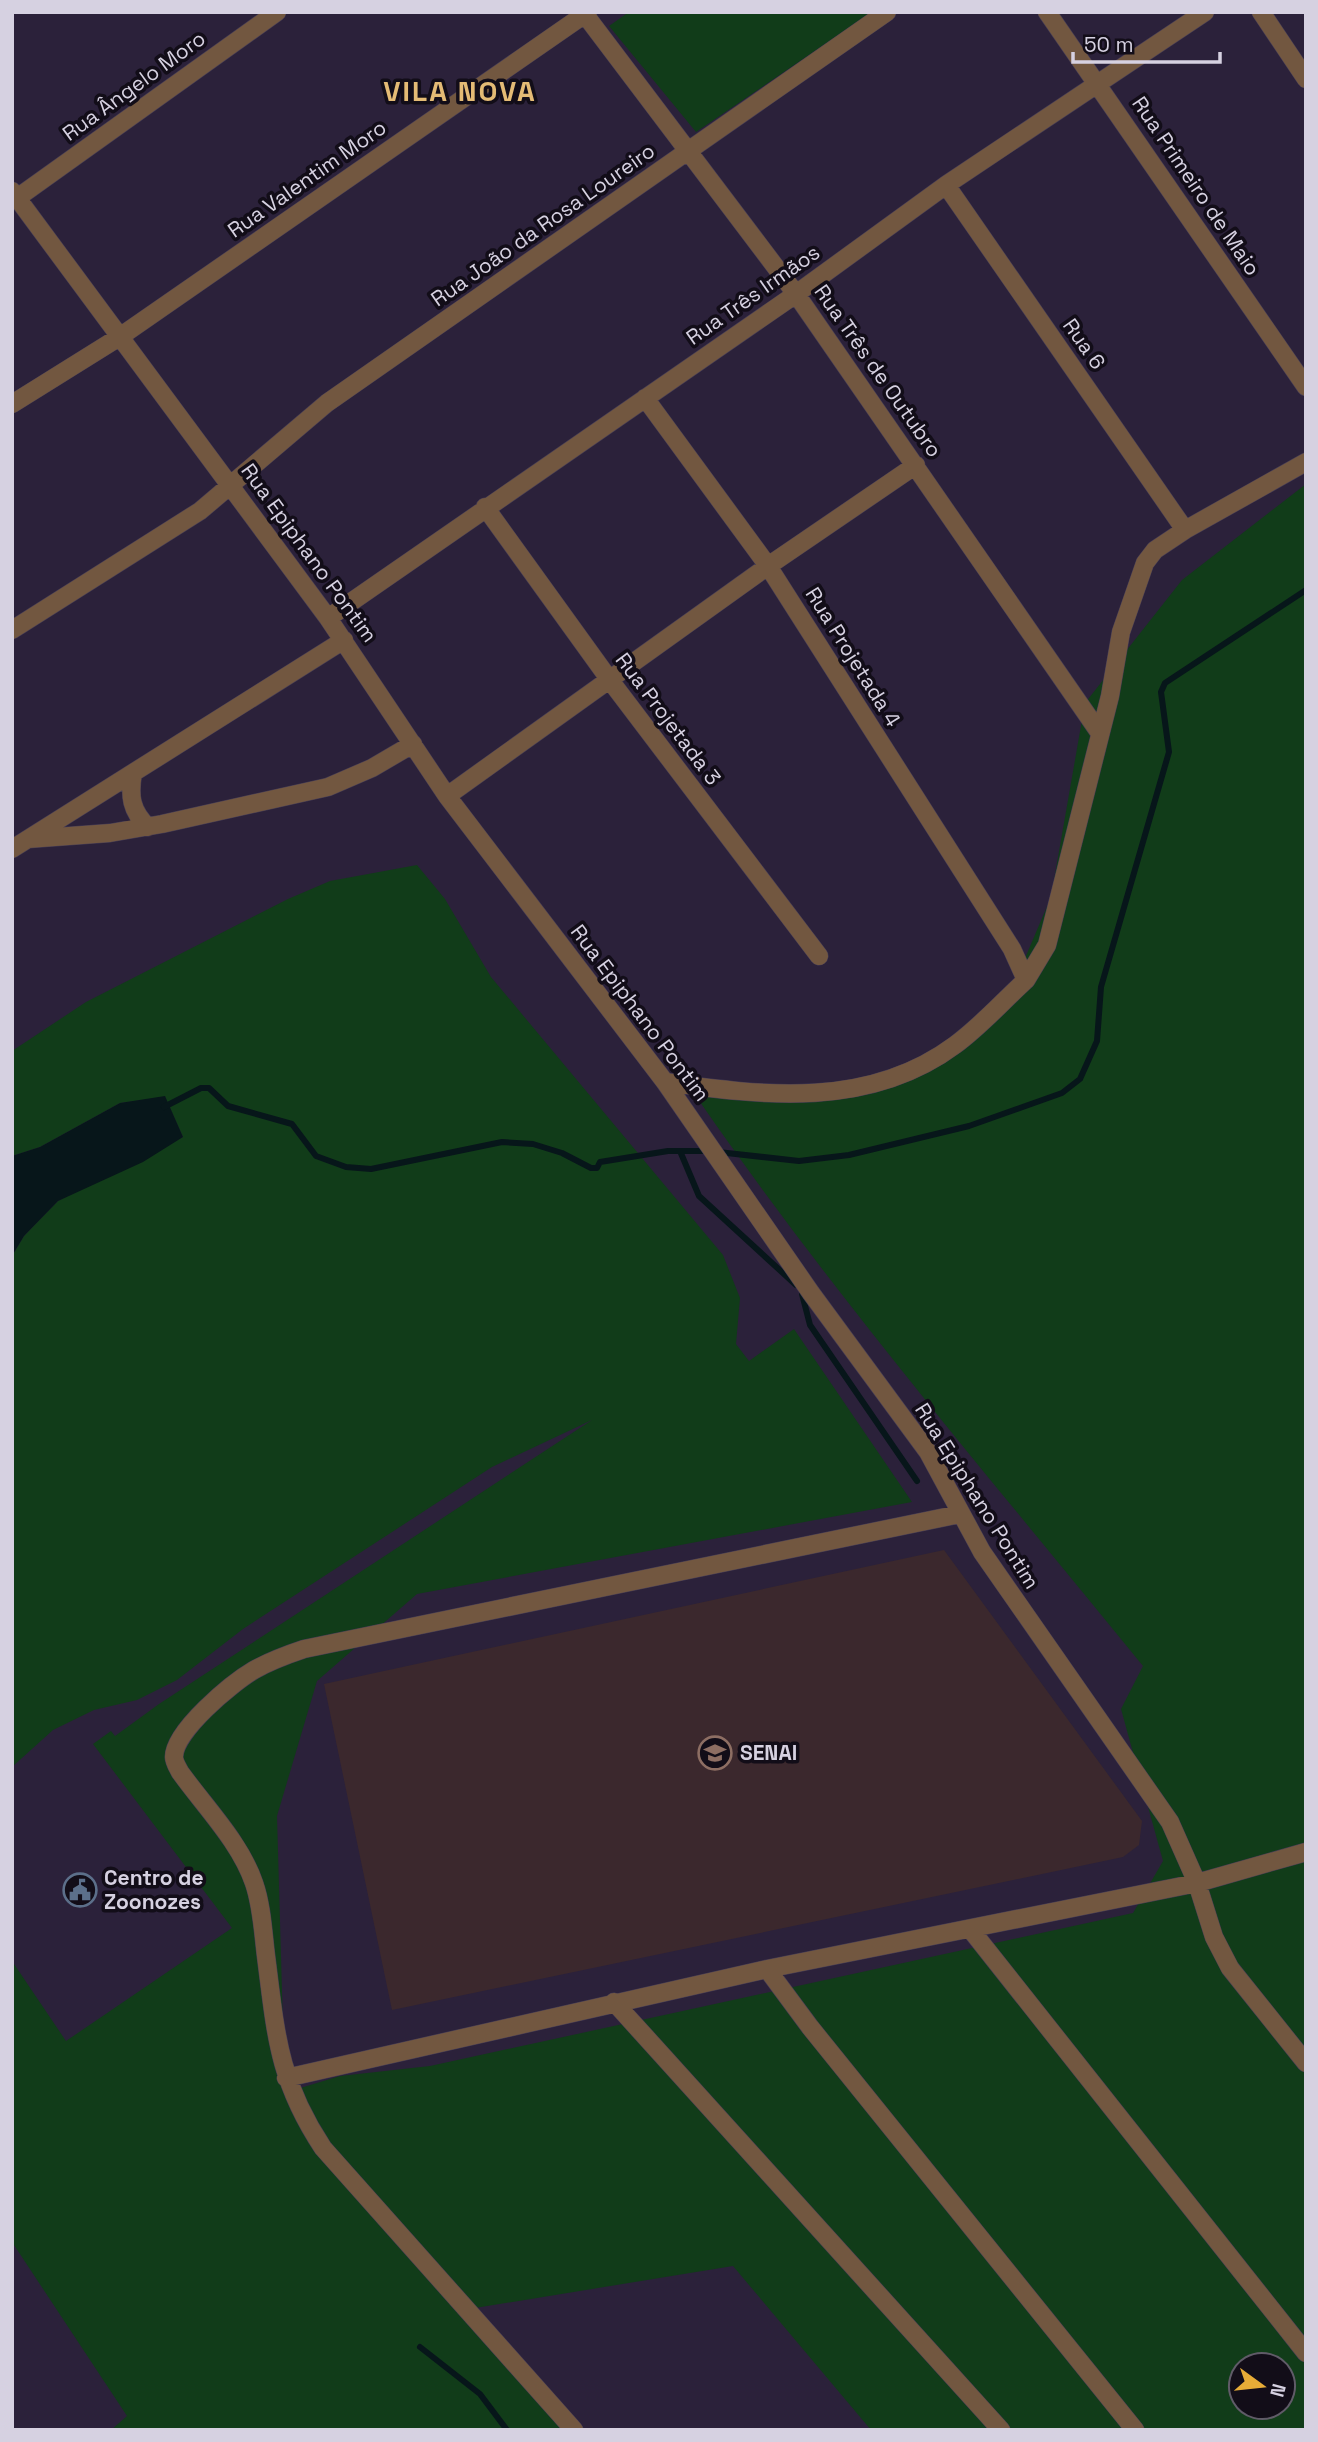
<svg xmlns="http://www.w3.org/2000/svg" width="1318" height="2442" font-family="'Space Grotesk',sans-serif">
	<rect width="100%" height="100%" fill="#2b213a"/>
	<path fill="#3b282d" d="M944,1550L1142,1821L1139,1845L1123,1857L392,2010L324,1684Z"/>
	<path fill="#113c19" fill-rule="evenodd" d="M629,12H872L696,132L609,26Z
		M1306,484V2430H871L733,2266L463,2310L572,2430H111L127,2416L12,2242V1961L66,2041L232,1928L93,1744L111,1731L115,1736L159,1704L592,1420L492,1467L243,1629L177,1680L137,1700L94,1710L53,1730L12,1767V1256L24,1236L58,1201L183,1137L165,1097L120,1103L40,1147L12,1156V1051L86,1002L288,899L330,881L417,865L445,899L491,977L723,1255L740,1298L736,1344L749,1361L794,1329L912,1502L417,1594L317,1681L277,1816L283,2027L297,2089L340,2076L430,2066L1133,1913L1163,1861L1121,1709L1143,1666C982,1468 814,1273 672,1061L726,1098L809,1095L921,1070L1017,977L1051,897L1085,703L1182,580ZM1241,2365H1283V2407H1241Z"/>
	<path fill="#07161a" d="M165,1096L183,1137L143,1162L58,1201L24,1236L12,1256V1156L40,1147L120,1103Z"/>
	<g fill="none" stroke-linecap="round" stroke-linejoin="round">
		<path stroke="#07161a" stroke-width="6" d="M164,1107L201,1088H209L228,1106L292,1124L316,1156L346,1167L371,1169L502,1142L533,1144L562,1153L591,1168H597L600,1162L668,1151H707
			M680,1151L699,1196L796,1285
			M718,1152L799,1161L849,1155L969,1126L1062,1093L1080,1079L1097,1041L1101,987L1169,752L1161,692L1165,683L1306,590
			M802,1294L810,1325L917,1481
			M420,2347L480,2394L507,2430"/>
		<defs>
			<path id="minor" d="M583,12L796,294L1099,732
				M1047,12L1306,387
				M1261,12L1306,79
				M946,185L1185,530
				M12,191L328,618L447,796L665,1082L811,1293L928,1452L982,1552L1170,1822L1197,1883L1214,1937L1230,1968L1306,2063
				M17,198L277,12
				M645,398L768,566L1012,949L1026,980L1047,945L1110,696L1121,632L1145,563L1155,550L1185,530L1306,462
				M12,404L121,336L588,12
				M485,507L609,679L819,956
				M328,618L796,294L946,185L1205,12
				M12,630L200,511L327,403L887,12
				M133,773C129,796 131,811 148,827
				M447,796L768,566L916,465
				M28,839L110,833L162,824L328,787L372,768L413,744
				M12,849L344,640
				M665,1082C764,1096 869,1109 955,1045C981,1026 1003,1001 1026,980
				M971,1930L1306,2353
				M767,1969L810,2027L1135,2430
				M614,2002L1001,2430
				M286,2078L767,1969L1197,1883L1306,1852
				M574,2430L323,2148C278,2080 276,2034 266,1956C263,1932 262,1906 254,1883C240,1842 205,1807 180,1772C178,1768 174,1762 174,1757C174,1731 232,1683 254,1670C270,1661 286,1655 304,1649L960,1514"/>
		</defs>
		<use href="#minor" stroke="#463d55" stroke-width="19"/>
		<use href="#minor" stroke="#725740" stroke-width="18"/>
	</g>
	<defs>
		<symbol id="school-ring" viewBox="-11 -11 22 22"><circle r="9.5" fill="#120d18" stroke="#8d6e63" stroke-width="1.5"/><path d="M0-5L7-2L0 1L-7-2ZM-4 1L0 2.5L4 1V4Q0 6-4 4Z" fill="#8d6e63"/></symbol>
		<symbol id="civic-ring" viewBox="-11 -11 22 22"><circle r="9.5" fill="#120d18" stroke="#5c6f8a" stroke-width="1.5"/><path d="M-.6-6.5H3V-4.5H.6V-3L4-1V1h2V6H-6V1h2V-1L-.6-3ZM-1.2 2.5V6h2.4V2.5Z" fill="#5c6f8a"/></symbol>
	</defs>
	<g fill-rule="evenodd">
		<use href="#school-ring" x="696" y="1734" width="38" height="38"/>
		<use href="#civic-ring" x="61" y="1871" width="38" height="38"/>
	</g>
	<g text-anchor="middle" stroke-width="7" stroke-linejoin="round" paint-order="stroke">
		<g font-size="21" fill="#d6d1e1" stroke="#120d18">
			<text transform="translate(134 86) rotate(-36)" y="7">Rua Ângelo Moro</text>
			<text transform="translate(307 179) rotate(-35)" y="7">Rua Valentim Moro</text>
			<text transform="translate(1196 186) rotate(56)" y="7">Rua Primeiro de Maio</text>
			<text transform="translate(543 225) rotate(-35)" y="7">Rua João da Rosa Loureiro</text>
			<text transform="translate(753 295) rotate(-35)" y="7">Rua Três Irmãos</text>
			<text transform="translate(1084 344) rotate(55)" y="7">Rua 6</text>
			<text transform="translate(878 371) rotate(55)" y="7">Rua Três de Outubro</text>
			<text transform="translate(309 553) rotate(54)" y="7">Rua Epiphano Pontim</text>
			<text transform="translate(853 657) rotate(58)" y="7">Rua Projetada 4</text>
			<text transform="translate(668 719) rotate(53)" y="7">Rua Projetada 3</text>
			<text transform="translate(640 1013) rotate(53)" y="7">Rua Epiphano Pontim</text>
			<text transform="translate(977 1496) rotate(58)" y="7">Rua Epiphano Pontim</text>
		</g>
		<g font-size="21" font-weight="bold" fill="#d6d1e1" stroke="#120d18" text-anchor="start">
			<text x="740" y="1760">SENAI</text>
			<text x="104" y="1885">Centro de<tspan x="104" dy="24">Zoonozes</tspan></text>
		</g>
		<g font-size="28" font-weight="bold" letter-spacing="2" fill="#e4bb75" stroke="#120d18">
			<text x="460" y="101">VILA NOVA</text>
		</g>
	</g>
	<rect width="1318" height="2442" fill="none" stroke="#d6d1e1" stroke-width="28"/>
	<g transform="translate(1262 2386) rotate(105)"><circle r="33" fill="#120d18" stroke="#605b68" stroke-width="2"/>
	<path d="M0-5L12 26L0 18L-12 26Z" fill="#e7ac37"/>
	<text y="-10" font-size="19" font-weight="bold" text-anchor="middle" fill="#d6d1e1">N</text>
	</g>
	<path d="M1073 52v10h147v-10" fill="none" stroke="#d6d1e1" stroke-width="3.5"/>
	<text x="1084" y="52" font-size="21" fill="#d6d1e1" stroke="#120d18" stroke-width="5" paint-order="stroke">50 m</text>
</svg>
